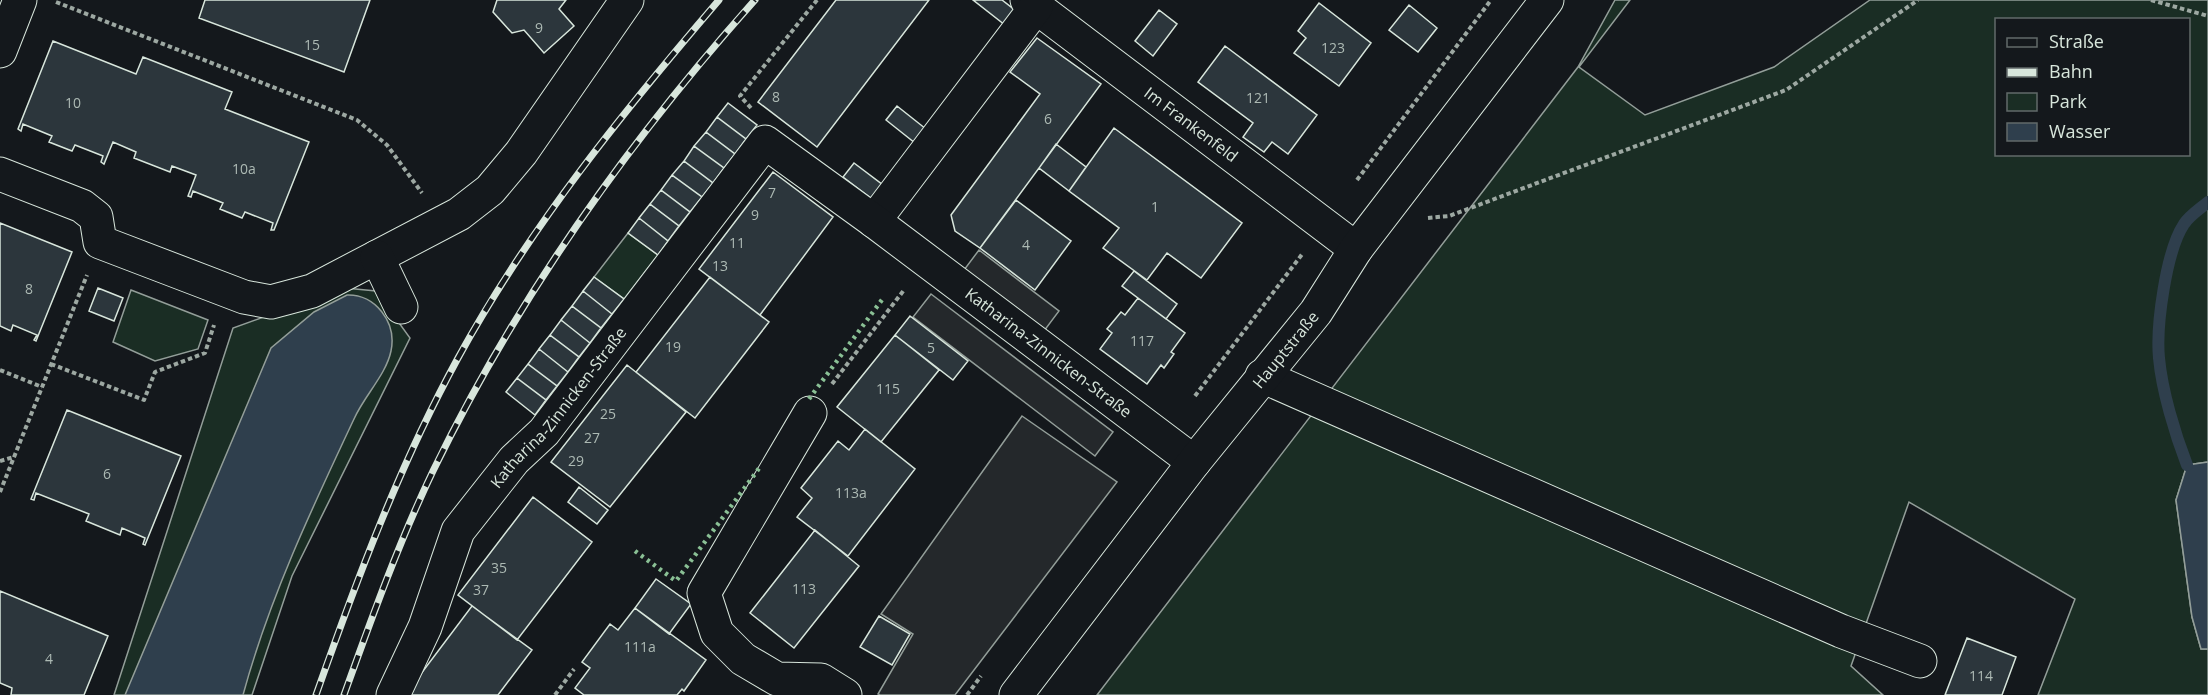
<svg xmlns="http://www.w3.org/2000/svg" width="2208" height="695" font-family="'Open Sans',sans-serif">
	<rect width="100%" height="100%" fill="#14181c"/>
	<path fill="#1a2d24" stroke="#939e99" stroke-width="1.5" fill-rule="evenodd" d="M1615,0H1630L1579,67L1645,115L1774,67L1870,0H2208V462L2187,465L2176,500L2192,617L2201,649H2208V695H2038L2075,599L1909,502L1851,666L1883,695H1097L1578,67ZM1996,20H2188V154H1996Z
		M628,233L658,255L624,299L594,277Z
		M345,288L376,291L410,338L292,576L252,695H114L233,328Z
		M131,290L208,320L198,349L155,361L113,342Z"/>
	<path fill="#24282b" stroke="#939e99" stroke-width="1.5" d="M979,250L1059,311L1044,331L964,270Z
		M931,294L1113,432L1095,456L913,317Z
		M1022,416L1117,482L955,695H880L878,694L913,634L881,614Z"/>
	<path fill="#2f3f4d" stroke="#939e99" stroke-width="1.5" d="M347,295C375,294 397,322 391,351C386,375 364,396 354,419C312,508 269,599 243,695H125L271,348L314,312Z
		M2208,462V649H2201L2192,617L2176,500L2187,465Z"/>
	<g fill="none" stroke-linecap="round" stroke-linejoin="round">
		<path stroke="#2f3f4d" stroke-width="12" d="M2187,465C2175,434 2162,391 2159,358C2156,326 2166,251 2184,224C2189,216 2201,208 2208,202"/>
	</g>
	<path fill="#2c363c" stroke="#d8e6dc" stroke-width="1.5" d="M205,0H370L344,72L199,18Z
		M497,0H566L559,9L574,26L544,53L524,30L512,33L493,12Z
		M836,0H929L817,147L758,102Z
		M973,0H1002L1016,11L1005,25Z
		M1319,3L1371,43L1339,86L1294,53L1306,38L1298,31Z
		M1409,5L1437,28L1418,52L1389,30Z
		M1159,10L1177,24L1153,56L1135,41Z
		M1037,38L1101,84L980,248L955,231L951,215L1040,94L1010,72Z
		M53,41L136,74L143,57L232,92L225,109L309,142L274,230H271L273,223L245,212L242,218L220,209L223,203L193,191L191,197L188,196L196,175L172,166L170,172L134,158L136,152L113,142L104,164L101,162L103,156L75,145L72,151L49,142L52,136L23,124L21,131L18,129Z
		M1225,46L1317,115L1288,154L1272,142L1264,152L1243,137L1253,123L1198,82Z
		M728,103L757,125L746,139L717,117Z
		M897,106L926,129L915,143L886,120Z
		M717,117L746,139L735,154L706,132Z
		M1114,128L1242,223L1201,278L1167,253L1147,280L1103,248L1119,228L1069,191Z
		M706,132L735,154L724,168L694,146Z
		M1056,144L1086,167L1069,191L1039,168Z
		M694,146L724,168L713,183L684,161Z
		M684,161L713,183L702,197L672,175Z
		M854,163L883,185L872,199L843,177Z
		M773,172L833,217L760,315L699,269Z
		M672,175L702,197L690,212L661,190Z
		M661,190L690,212L679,226L650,204Z
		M1016,200L1071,241L1035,290L980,248Z
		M650,204L679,226L668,241L639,218Z
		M639,218L668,241L658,255L628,233Z
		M0,223L72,252L36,341L34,340L37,335L13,325L11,331L0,326Z
		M1134,271L1177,304L1166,319L1122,286Z
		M594,277L624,299L612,314L583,291Z
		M710,277L769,322L695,418L636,372Z
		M98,288L123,298L114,321L89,311Z
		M583,291L612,314L601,328L572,306Z
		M1138,298L1185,333L1171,352L1174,354L1164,368L1161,365L1147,384L1100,349L1112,333L1107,329L1121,312L1125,315Z
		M572,306L601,328L590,343L561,320Z
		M910,316L968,361L953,380L895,335Z
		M561,320L590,343L579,357L550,335Z
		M550,335L579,357L568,372L539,349Z
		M895,335L939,370L881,442L837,407Z
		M539,349L568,372L557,386L528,364Z
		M528,364L557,386L546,400L517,378Z
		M627,365L686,412L610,507L551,462Z
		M517,378L546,400L535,415L506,392Z
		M67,410L181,456L145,545L143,544L145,538L122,528L120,535L86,521L89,514L36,493L34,500L31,499Z
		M865,429L915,469L848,556L797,517L812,498L801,488L838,441L849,450Z
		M579,487L608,510L597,524L568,502Z
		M533,497L592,542L517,640L458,595Z
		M815,530L859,566L794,648L750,613Z
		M656,579L691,604L669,634L635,608Z
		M0,591L108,636L84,695H11L12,688L0,683Z
		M472,606L532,650L498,695H405Z
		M635,608L706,660L684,691L682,689L677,695H584L575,688L590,668L582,662L610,624L618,630Z
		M879,616L910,634L892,665L860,647Z
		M1967,638L2016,657L2002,695H1945Z"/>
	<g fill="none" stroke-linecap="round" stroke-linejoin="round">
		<defs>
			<g id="minor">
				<path id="s1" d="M1027,0L1356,249"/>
				<path d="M0,51L20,0"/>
				<path d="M0,174L82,206L96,217L100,242L244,297L271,302L312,291L459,214L490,190L521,153L627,0"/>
				<path d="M874,221L1036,7"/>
				<path d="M377,257L401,307"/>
				<path d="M1262,376L1841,631L1920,661"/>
				<path d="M810,413L704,593L717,633L743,659L777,679L821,680L845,695"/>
				<path id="s2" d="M393,695L425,627L458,531L514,460L544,432L765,142L874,221L1194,462"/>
			</g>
			<g id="major">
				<path id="s3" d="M1016,695L1194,462L1316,312L1356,249L1547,0"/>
			</g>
		</defs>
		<use href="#minor" stroke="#d8e6dc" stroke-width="35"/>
		<use href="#major" stroke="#d8e6dc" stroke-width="35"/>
		<path stroke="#9da8a2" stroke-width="4" stroke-dasharray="4.5 3" stroke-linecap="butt" d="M2151,0L2208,16
			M56,2L357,120L387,145L422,193
			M751,108L740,96L817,0
			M1357,180L1491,0
			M1428,218L1449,216L1786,90L1918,0
			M51,364L144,400L155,372L205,353L214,325
			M0,370L42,387
			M832,384L904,290
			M1195,396L1303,253
			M0,461L14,457
			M0,492L87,275
			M555,695L574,669
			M967,695L981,676"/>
		<use href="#minor" stroke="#14181c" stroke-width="33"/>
		<use href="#major" stroke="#14181c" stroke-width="33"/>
		<defs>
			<path id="rail" d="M316,695C357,579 399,466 458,358C529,228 623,112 719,0
				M344,695C371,620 398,544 433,471C516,300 628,142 755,0"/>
		</defs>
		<use href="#rail" stroke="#d8e6dc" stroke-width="7"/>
		<use href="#rail" stroke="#14181c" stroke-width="4.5" stroke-dasharray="14" stroke-linecap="butt"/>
		<path stroke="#8ac095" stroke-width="4.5" stroke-dasharray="3 4.5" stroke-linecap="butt" d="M809,399L884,297
			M635,551L676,581L760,467"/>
	</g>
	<g text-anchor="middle" stroke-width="4.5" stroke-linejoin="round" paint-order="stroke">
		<g font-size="14" fill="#adbab4">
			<text x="539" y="33">9</text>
			<text x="312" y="50">15</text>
			<text x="1333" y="53">123</text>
			<text x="776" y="102">8</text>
			<text x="1258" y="103">121</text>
			<text x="73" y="108">10</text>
			<text x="1048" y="124">6</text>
			<text x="244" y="174">10a</text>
			<text x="772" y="198">7</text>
			<text x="1155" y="212">1</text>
			<text x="755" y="220">9</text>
			<text x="737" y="248">11</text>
			<text x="1026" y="250">4</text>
			<text x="720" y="271">13</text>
			<text x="29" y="294">8</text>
			<text x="1142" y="346">117</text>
			<text x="673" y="352">19</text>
			<text x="931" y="353">5</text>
			<text x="888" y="394">115</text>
			<text x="608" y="419">25</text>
			<text x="592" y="443">27</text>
			<text x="576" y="466">29</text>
			<text x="107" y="479">6</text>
			<text x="851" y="498">113a</text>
			<text x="499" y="573">35</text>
			<text x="804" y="594">113</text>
			<text x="481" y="595">37</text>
			<text x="640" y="652">111a</text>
			<text x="49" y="664">4</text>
			<text x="1981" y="681">114</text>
		</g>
		<g font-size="16" fill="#d8e6dc" stroke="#14181c">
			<text dy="6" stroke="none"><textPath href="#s1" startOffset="206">Im Frankenfeld</textPath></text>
			<text dy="6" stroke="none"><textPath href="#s3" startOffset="438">Hauptstraße</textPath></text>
			<text dy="6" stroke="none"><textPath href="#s2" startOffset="1026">Katharina-Zinnicken-Straße</textPath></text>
			<text dy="6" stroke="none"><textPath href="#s2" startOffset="336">Katharina-Zinnicken-Straße</textPath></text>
		</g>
	</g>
	<rect x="1995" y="18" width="195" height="138" fill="#14181c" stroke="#626a69" stroke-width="1.5"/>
	<rect x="2007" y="38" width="30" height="9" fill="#14181c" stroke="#626a69" stroke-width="1.5"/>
	<text x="2049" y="48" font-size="18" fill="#d8e6dc">Straße</text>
	<rect x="2007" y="68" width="30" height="9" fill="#d8e6dc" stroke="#626a69" stroke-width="1.5"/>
	<text x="2049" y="78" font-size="18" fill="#d8e6dc">Bahn</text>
	<rect x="2007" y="93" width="30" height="18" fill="#1a2d24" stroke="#626a69" stroke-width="1.5"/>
	<text x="2049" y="108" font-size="18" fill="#d8e6dc">Park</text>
	<rect x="2007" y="123" width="30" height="18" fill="#2f3f4d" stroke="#626a69" stroke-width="1.5"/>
	<text x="2049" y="138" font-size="18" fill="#d8e6dc">Wasser</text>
</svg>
